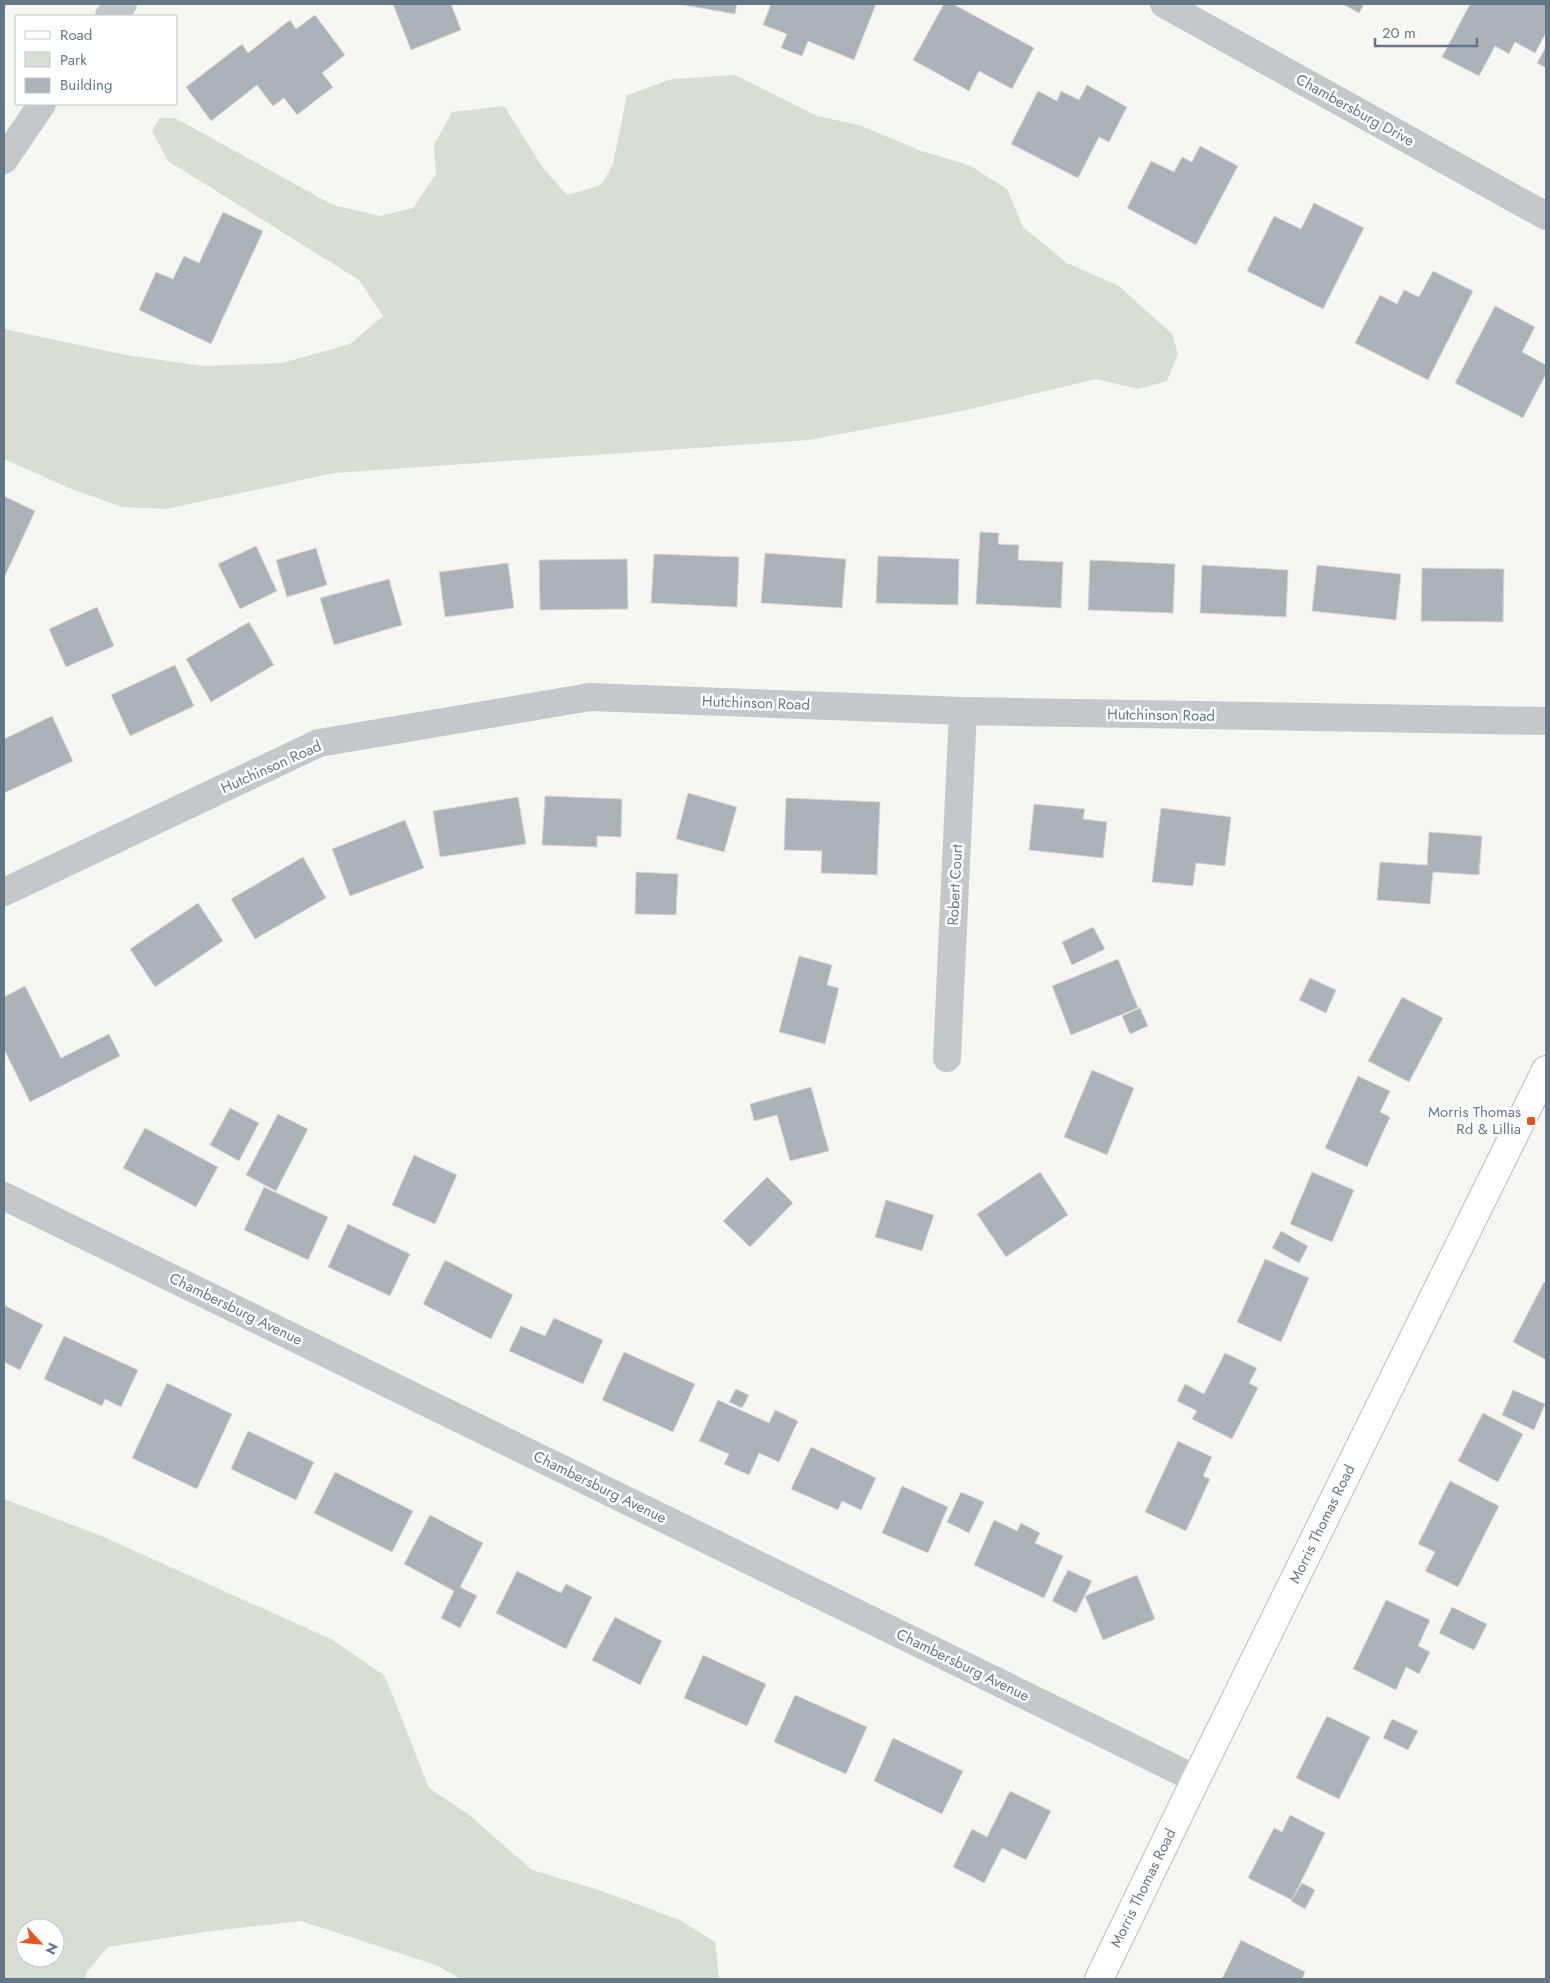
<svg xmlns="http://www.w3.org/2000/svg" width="1550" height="1983" font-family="Jost,sans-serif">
	<rect width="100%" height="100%" fill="#f6f6f3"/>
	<path fill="#d7ded4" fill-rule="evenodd" d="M735,75L817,116L859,125L921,151L969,165L1007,189L1023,227L1067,263L1119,286L1172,334L1178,354L1167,381L1139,389L1096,379L962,411L809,440L334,473L166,509L122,507L69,488L4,459V329L126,355L203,366L282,363L350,344L383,316L359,280L168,161L152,131L159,118H175L333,205L380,216L413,208L436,174L434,145L452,112L504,106L543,168L567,195L601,185L613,164L627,95L672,79Z
		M4,1499L99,1535L331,1639L385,1676L429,1788L468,1814L532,1870L599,1890L680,1920L715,1942L719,1979H461L436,1965L301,1921L204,1932L108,1947L86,1973L85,1979H4ZM25,1928H55V1958H25Z"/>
	<path fill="#abb3b8" stroke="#d8d8d6" d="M393,4H451L461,30L411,50Z
		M678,4H737L735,14Z
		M771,4H876L854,60L808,41L802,56L781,48L787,34L763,25Z
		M944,4H953L1034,48L1012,89L979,71L969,91L913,60Z
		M1343,4H1364L1359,13Z
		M1470,4H1546V33L1535,53L1515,42L1509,54L1495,46L1479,76L1442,57Z
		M315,15L345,55L322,73L333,87L297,115L284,98L273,106L257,85L211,121L186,87L242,44L248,53L290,20L296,29Z
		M1546,47V68L1537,63Z
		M1087,85L1127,107L1109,142L1099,137L1078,178L1011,144L1038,91L1057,101L1061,91L1079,100Z
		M1200,146L1238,166L1196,245L1127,208L1151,161L1174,172L1182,157L1192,162Z
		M1314,203L1364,228L1323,309L1247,271L1274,216L1301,229Z
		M223,212L263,231L211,344L139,310L156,272L173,279L184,256L199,263Z
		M1433,271L1473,291L1428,380L1355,343L1380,295L1397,304L1404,290L1419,297Z
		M1495,306L1535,327L1522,352L1546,365V374L1523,418L1455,383Z
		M4,496L35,511L4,578Z
		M980,532L999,533L998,544L1019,545L1018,560L1063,562L1061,608L976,604Z
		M256,546L277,591L240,609L218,564Z
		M316,548L327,585L287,597L276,560Z
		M765,553L846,559L842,608L761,603Z
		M654,554L739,557L737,607L651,603Z
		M878,556L959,559L958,605L876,603Z
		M627,559L628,609L540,610L539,560Z
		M1090,560L1175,564L1173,613L1088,610Z
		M508,563L514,608L445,617L439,572Z
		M1202,565L1288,570L1286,617L1200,613Z
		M1317,565L1401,574L1396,620L1312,611Z
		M1422,568L1504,569L1503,622L1421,621Z
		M389,579L402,625L334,645L320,598Z
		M97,607L114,646L66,667L49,629Z
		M249,622L274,665L211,702L186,659Z
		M175,665L194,706L130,736L111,695Z
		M52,716L73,761L4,793V739Z
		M688,793L737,807L724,852L676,839Z
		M545,796L622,799L621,837L597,836V847L542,845Z
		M518,797L526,844L440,857L433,811Z
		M786,798L880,802L877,875L821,873L822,851L784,850Z
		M1034,804L1085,809L1083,819L1107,822L1103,858L1029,850Z
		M1161,808L1231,817L1225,866L1196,863L1193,886L1152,882Z
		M405,820L424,868L350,896L332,849Z
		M1429,832L1482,836L1479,875L1433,872L1430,904L1377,900L1380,862L1427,865Z
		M303,857L326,898L255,939L231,899Z
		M636,872L678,874L676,915L635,914Z
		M198,903L223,941L155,987L130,949Z
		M1093,927L1105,949L1072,965L1062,942Z
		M799,956L832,965L827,985L839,988L825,1044L779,1032Z
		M1118,959L1138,1008L1071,1035L1052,986Z
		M1310,978L1336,990L1326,1013L1299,1000Z
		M25,986L61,1058L109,1034L120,1056L30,1102L4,1049V997Z
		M1402,997L1443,1018L1409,1082L1368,1061Z
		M1140,1008L1148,1026L1130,1034L1122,1016Z
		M1092,1070L1134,1088L1107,1155L1064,1137Z
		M1358,1076L1390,1091L1380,1112L1390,1117L1367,1167L1325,1148Z
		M811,1087L829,1151L790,1161L777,1115L754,1121L750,1104Z
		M230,1108L259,1123L239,1161L210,1145Z
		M278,1114L308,1129L276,1191L246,1175Z
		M145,1128L218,1167L196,1207L123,1168Z
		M414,1155L457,1175L435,1224L392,1205Z
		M1040,1172L1068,1215L1006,1257L977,1214Z
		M1312,1172L1354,1190L1332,1242L1290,1224Z
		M767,1177L793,1203L750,1247L723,1221Z
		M264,1187L328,1217L308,1260L244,1230Z
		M886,1200L934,1215L922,1251L875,1237Z
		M348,1224L410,1254L390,1296L328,1267Z
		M1281,1231L1308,1246L1299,1263L1272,1248Z
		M1265,1259L1309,1278L1281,1342L1237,1322Z
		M445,1260L513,1295L491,1339L423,1304Z
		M1544,1282L1546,1283V1360L1513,1342Z
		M4,1305L43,1325L20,1370L4,1362Z
		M554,1318L603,1340L583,1384L509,1351L521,1326L545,1336Z
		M64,1336L138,1370L121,1407L105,1399L102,1406L44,1379Z
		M624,1352L695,1384L673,1432L602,1400Z
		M1225,1353L1257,1368L1249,1383L1258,1388L1232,1439L1192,1419L1197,1411L1177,1401L1185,1384L1204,1394Z
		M167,1383L232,1414L197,1489L132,1458Z
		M736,1389L749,1395L742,1408L729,1402Z
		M1513,1390L1545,1404L1534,1430L1502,1415Z
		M718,1400L769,1423L775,1410L798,1421L779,1462L759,1453L749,1475L724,1464L729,1454L699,1441Z
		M1483,1413L1523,1434L1498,1482L1458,1461Z
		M248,1431L314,1462L296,1500L231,1469Z
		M1178,1441L1212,1457L1203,1476L1210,1479L1186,1531L1145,1512Z
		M811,1447L876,1478L861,1510L842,1501L838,1510L791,1489Z
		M335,1472L413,1511L392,1552L314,1513Z
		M1450,1481L1499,1506L1458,1587L1425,1571L1435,1552L1418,1544Z
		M902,1486L948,1507L928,1553L882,1533Z
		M961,1492L984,1502L969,1533L947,1522Z
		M430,1515L483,1543L460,1587L477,1596L460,1628L441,1618L454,1591L404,1564Z
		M994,1520L1017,1531L1021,1523L1040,1533L1035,1543L1063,1556L1044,1598L974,1565Z
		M1068,1570L1092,1581L1076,1613L1052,1601Z
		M517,1571L561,1593L566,1584L592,1597L566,1649L496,1613Z
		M1137,1575L1155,1619L1103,1640L1085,1596Z
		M1386,1600L1430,1620L1418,1646L1430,1652L1419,1674L1406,1667L1396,1690L1353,1669Z
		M1452,1607L1487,1624L1474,1650L1439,1633Z
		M615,1617L662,1641L640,1685L592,1660Z
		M703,1655L766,1684L747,1726L684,1698Z
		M795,1695L867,1727L846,1774L774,1742Z
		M1327,1716L1370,1737L1339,1799L1296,1778Z
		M1392,1719L1418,1731L1408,1750L1383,1738Z
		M893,1738L963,1771L942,1814L874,1781Z
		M1010,1791L1051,1811L1026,1860L1002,1848L984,1883L953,1867L972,1829L987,1837Z
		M1290,1815L1325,1833L1292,1900L1248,1878L1274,1828L1282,1832Z
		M1302,1883L1315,1890L1305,1909L1291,1901Z
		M1241,1940L1305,1972L1302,1979H1222Z"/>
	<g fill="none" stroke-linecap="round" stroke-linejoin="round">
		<defs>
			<path id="secondary" d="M1099,1979L1196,1779L1546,1070"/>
		</defs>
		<use href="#secondary" stroke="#b6bbc0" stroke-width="30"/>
		<path stroke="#c4c8cb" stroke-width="28" d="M1164,4L1546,216
			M109,16L123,4
			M4,160L42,104
			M4,892L319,743L590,697L963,711L1546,721
			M947,1058L963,711
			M4,1196L1196,1779"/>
		<use href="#secondary" stroke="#fff" stroke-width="28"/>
	</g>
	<rect fill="#e55524" stroke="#fff" stroke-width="2" x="1526" y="1116" width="10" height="10" rx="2.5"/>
	<g text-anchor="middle" stroke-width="5" stroke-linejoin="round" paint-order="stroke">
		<g font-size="15" fill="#657685" stroke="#fff">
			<text transform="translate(1355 110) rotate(29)" y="5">Chambersburg Drive</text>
			<text transform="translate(756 703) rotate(2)" y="5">Hutchinson Road</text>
			<text transform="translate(1161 715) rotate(1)" y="5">Hutchinson Road</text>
			<text transform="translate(271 767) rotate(-24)" y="5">Hutchinson Road</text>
			<text transform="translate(955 885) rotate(-87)" y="5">Robert Court</text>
			<text transform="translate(236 1309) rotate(26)" y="5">Chambersburg Avenue</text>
			<text transform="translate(600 1487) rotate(26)" y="5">Chambersburg Avenue</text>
			<text transform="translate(1322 1524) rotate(-64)" y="5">Morris Thomas Road</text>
			<text transform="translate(963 1665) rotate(26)" y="5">Chambersburg Avenue</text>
			<text transform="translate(1143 1888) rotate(-64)" y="5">Morris Thomas Road</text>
		</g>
		<g font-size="15" fill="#657685" stroke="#fff" text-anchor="end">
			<text x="1521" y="1117">Morris Thomas<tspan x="1521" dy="17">Rd &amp; Lillia</tspan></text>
		</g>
	</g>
	<rect width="1550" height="1983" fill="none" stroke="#657685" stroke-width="10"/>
	<rect x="15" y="15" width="162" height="90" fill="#ffffff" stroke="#c1c8ce"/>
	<rect x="25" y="31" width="25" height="8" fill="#ffffff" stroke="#c1c8ce"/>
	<text x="60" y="40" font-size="15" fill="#657685">Road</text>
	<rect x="25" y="52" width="25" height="15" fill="#d7ded4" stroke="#c1c8ce"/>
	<text x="60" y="65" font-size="15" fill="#657685">Park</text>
	<rect x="25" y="78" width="25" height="15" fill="#abb3b8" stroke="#c1c8ce"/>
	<text x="60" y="90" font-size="15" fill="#657685">Building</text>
	<g transform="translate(40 1943) rotate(116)"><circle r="24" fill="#ffffff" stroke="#c1c8ce"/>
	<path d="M0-4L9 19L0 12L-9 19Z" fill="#e55524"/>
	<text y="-8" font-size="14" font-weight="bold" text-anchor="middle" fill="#657685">N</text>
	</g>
	<path d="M1375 38v8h102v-8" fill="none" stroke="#657685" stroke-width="2.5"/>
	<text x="1382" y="38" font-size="15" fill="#657685" stroke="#ffffff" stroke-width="4" paint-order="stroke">20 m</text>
</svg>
